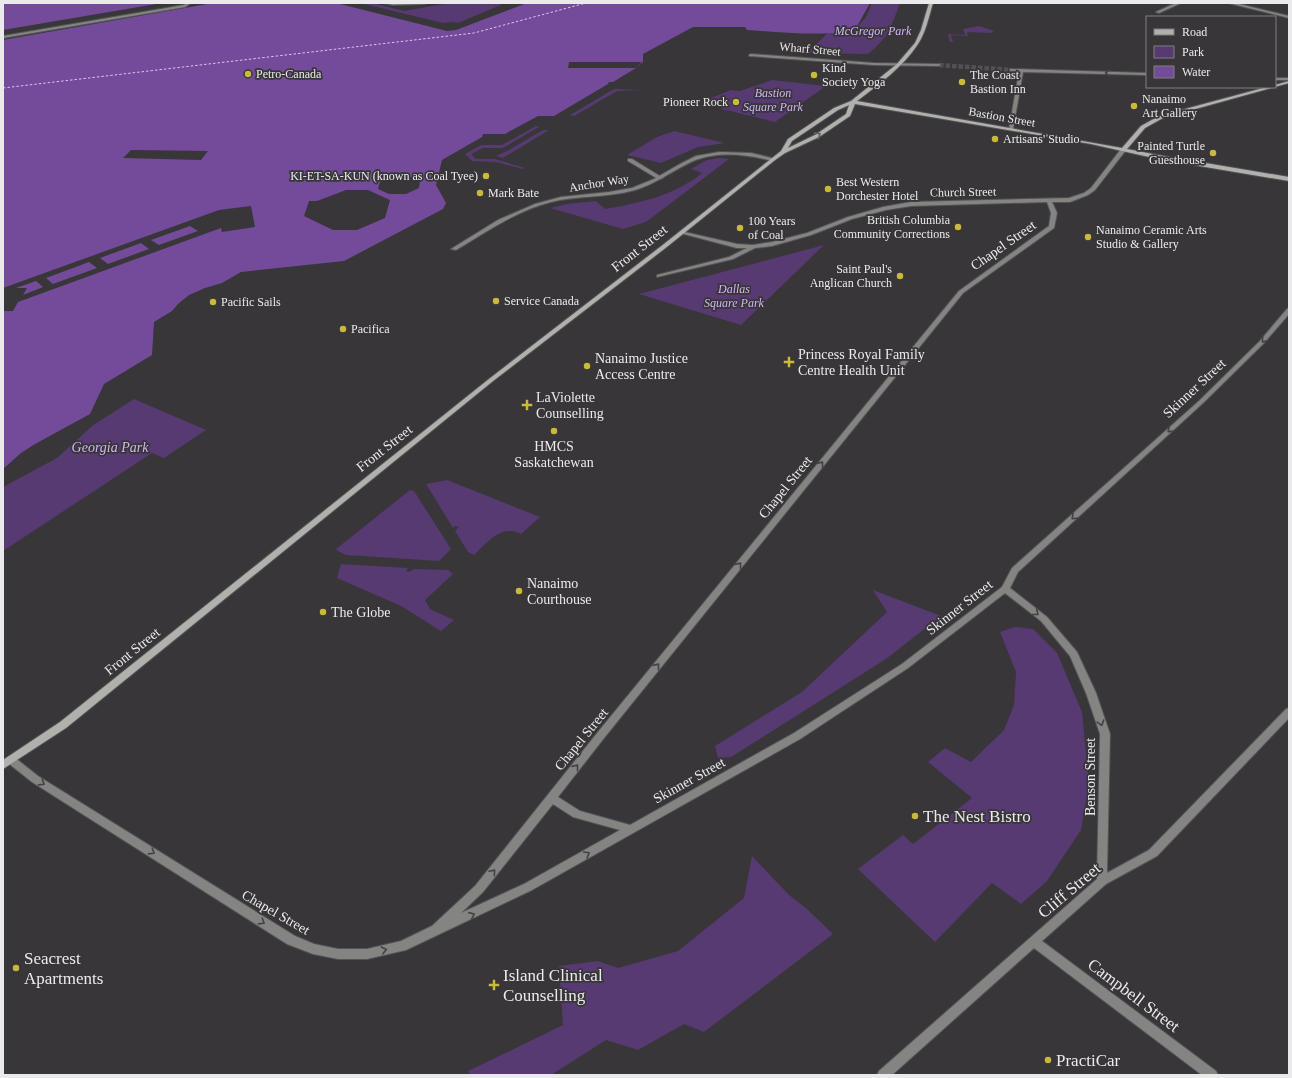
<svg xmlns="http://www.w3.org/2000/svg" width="1292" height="1078" font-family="Georgia,serif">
	<rect width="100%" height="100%" fill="#383639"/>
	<path fill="#563a71" d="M360,3H373L404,11L449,3H499L501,5L458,23L452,22L443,23Z
		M872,3H900C891,27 889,37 868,54L807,53L830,31L853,29L858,26L866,17Z
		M979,26L994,31L991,33L967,32L968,36L951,35L953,42H950L948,34L965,35L963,29Z
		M772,80L826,86L775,122L722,109L721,106L706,100L731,90L740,91Z
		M614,89L645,90L617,91L574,116L570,115Z
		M536,126L539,127L503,148H483L471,154L476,159H495L525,168L523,169L496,162L472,161L465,154L481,145H502Z
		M543,130H549L503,158L496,156L509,150Z
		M674,131L725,143L698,147L661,163L627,155L657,137Z
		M719,158L729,159L646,222L623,229L550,208L567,204L596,201L605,209C639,203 674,196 702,173L691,169L707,160Z
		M824,245L741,325L639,294Z
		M134,399L206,430L164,458L152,453L3,551V487L57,458L92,426Z
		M447,480L540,517L521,534C501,524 488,542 474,555L468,552L455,531L459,527L455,526L453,528L426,484Z
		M410,490L414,491L451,549L439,561L346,555L338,551L336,549Z
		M341,564L408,568L406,571L409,572L414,569L448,570L453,574L425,600L430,609L454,620L441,631L401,606L337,578Z
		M873,590L941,616L886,659L731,757L718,758L715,746L802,692L887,612Z
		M1015,627L1033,629L1057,653L1082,712L1089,784L1081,830L1047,881L1021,904L992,883L935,942L858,869L903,835L913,844L972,798L928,762L945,748L971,762L1004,730L1014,705L1016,672L1000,632Z
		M752,856L789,895L807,909L833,934L704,1032L684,1024L638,1050L606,1040L551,1075H470L468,1071L563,1025L559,966L598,961L618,968L678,951L744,898Z"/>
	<path fill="#744b9a" d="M3,3H336L447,31L456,30L527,3H870L855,30C820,37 782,32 747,30L745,27H693L643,54V62L636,68L613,82H609L608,84L554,116H538L505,134H483L482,137L442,160L436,185L446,203L443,209L344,261L241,272L222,283L205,288L189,295L178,304L172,311L154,322L152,355L104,384L90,414L35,444L21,453L3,469Z"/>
	<path fill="#383639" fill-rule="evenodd" d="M162,3H213L3,40V30Z
		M569,62H642L636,68H568Z
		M131,150L208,151L201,160L123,158Z
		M393,177H409L420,181L419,188L406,194H389L378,189L380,182Z
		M346,190H368L390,200L385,218L357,230H333L304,216L309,201H317Z
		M251,206L255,227L222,232L221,228L18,302L13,311H3V288L219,210ZM190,226L198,231L159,245L151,240ZM141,243L149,249L108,264L100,258ZM89,262L97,268L53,284L46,278ZM36,281L43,287L23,295L27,288H16Z"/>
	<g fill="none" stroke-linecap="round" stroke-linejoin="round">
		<path stroke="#dac6f1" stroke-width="1" stroke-dasharray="2.5 2" stroke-linecap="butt" d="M3,88L474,33L586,3"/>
		<path stroke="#535154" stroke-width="4.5" stroke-dasharray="4.5 2" stroke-linecap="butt" d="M939,65L1012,70"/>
		<defs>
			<path id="lane" d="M187,3H191L185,7L3,38V36L184,5Z
				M628,159H632L663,178L658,179L628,161Z"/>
			<path id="street" d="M383,3H426L424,4L393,5Z
				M1176,3H1181L1159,13L1156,12Z
				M1228,3H1235L1289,16V18Z
				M751,54L874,63L939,64L941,65L939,66L874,65L749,56V55Z
				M1012,69L1147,73V75L1023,72L1013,129L1011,130L1009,129L1019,72L1010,71V69Z
				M1275,78H1289V80H1275Z
				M1123,148L1126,150L1095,190L1088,195L1070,202H1052L1057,213L1054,228L963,293L604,738L558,797L580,811L630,825L794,733L902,664L1002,587L1012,568L1199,401L1259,342L1287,309L1289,308V314L1263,344L1203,403L1018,572L1010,588L1047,617L1077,652L1096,693L1110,734L1107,873L1149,850L1286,709L1289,708V718L1157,856L1106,884L1042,941L1216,1071L1218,1075H1202L1034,948L892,1075H877L879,1071L1097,879L1100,734L1086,693L1070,656L1041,621L1005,593L908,668L800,739L532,890L406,950L367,959H338L313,954L287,944L32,782L8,763L6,760L8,757L11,756L14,757L38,776L295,936L314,944L338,949H367L401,941L432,926L475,886L598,732L959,291L1049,226L1051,213L1047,202L911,206L886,210L852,219L811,235L772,246L755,248L733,259L657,277V275L729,257L747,248H737L680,233V231L737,244L753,245L772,242L807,233L848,217L883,207L911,202L1069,198L1084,193L1091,188L1121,149ZM553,804L573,817L620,830L524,884L461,913L483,892Z
				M719,152L751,153L776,159L773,161C744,154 714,150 687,164C669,173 655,184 635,190C608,198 579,195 551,202C516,211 486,232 456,250L451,249L498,220L535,204L561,197L609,192L632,188L654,179L680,164L696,156Z"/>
			<path id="secondary" d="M929,3H933C929,16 926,32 918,44C902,68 879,84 857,101L1122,148L1141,126L1159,116L1267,87H1275V85L1289,81V83L1163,118L1145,128L1127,149L1158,155L1289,177V181L1158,159L1091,144L855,104L850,116L819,137L785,153L775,160L668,246L493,381L66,728L3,769V760L60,722L489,379L664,244L781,151L788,139L834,108L851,101L897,64L915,43L921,30ZM849,105L846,114L815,135L788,148L792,141L838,110Z"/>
		</defs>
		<use href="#lane" stroke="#545355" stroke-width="2"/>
		<use href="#street" stroke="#545355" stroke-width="2"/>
		<use href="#secondary" stroke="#545355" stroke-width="2"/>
		<use href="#lane" fill="#848483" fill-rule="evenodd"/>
		<use href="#street" fill="#848483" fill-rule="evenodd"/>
		<use href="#secondary" fill="#b0b0ad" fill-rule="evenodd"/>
	</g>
	<defs><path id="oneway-chevron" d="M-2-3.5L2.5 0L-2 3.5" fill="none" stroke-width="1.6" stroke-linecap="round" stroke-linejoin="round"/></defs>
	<g stroke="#434244">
		<use href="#oneway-chevron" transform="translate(1108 73) rotate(-178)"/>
		<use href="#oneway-chevron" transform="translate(1264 340) rotate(131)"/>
		<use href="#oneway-chevron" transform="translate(1170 430) rotate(138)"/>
		<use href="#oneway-chevron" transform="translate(821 464) rotate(-51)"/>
		<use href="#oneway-chevron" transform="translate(1074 517) rotate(138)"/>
		<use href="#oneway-chevron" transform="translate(739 565) rotate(-51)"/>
		<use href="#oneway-chevron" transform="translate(1036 613) rotate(38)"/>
		<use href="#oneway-chevron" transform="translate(657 666) rotate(-51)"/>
		<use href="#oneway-chevron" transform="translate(1101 723) rotate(72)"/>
		<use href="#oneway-chevron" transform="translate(576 767) rotate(-51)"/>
		<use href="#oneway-chevron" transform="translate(42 783) rotate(32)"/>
		<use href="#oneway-chevron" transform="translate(152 852) rotate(32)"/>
		<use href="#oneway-chevron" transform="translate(587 854) rotate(-30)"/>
		<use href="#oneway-chevron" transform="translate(493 872) rotate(-49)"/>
		<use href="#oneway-chevron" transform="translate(472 915) rotate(-24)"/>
		<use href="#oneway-chevron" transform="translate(262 922) rotate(32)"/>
		<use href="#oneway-chevron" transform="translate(384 950) rotate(-13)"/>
	</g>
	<use stroke="#626162" href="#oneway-chevron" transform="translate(818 135) rotate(-33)"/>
	<g fill="#c9ba3a" stroke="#383639" stroke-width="1.5">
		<circle cx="248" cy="74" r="4"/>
		<circle cx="814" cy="75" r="4"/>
		<circle cx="962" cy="82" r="4"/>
		<circle cx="736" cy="102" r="4"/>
		<circle cx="1134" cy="106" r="4"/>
		<circle cx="995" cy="139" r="4"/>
		<circle cx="1213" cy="153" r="4"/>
		<circle cx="486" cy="176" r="4"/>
		<circle cx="828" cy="189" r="4"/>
		<circle cx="480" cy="193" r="4"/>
		<circle cx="958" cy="227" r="4"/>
		<circle cx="740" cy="228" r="4"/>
		<circle cx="1088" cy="237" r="4"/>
		<circle cx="900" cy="276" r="4"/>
		<circle cx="496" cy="301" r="4"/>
		<circle cx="213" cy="302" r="4"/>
		<circle cx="343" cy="329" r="4"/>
		<path d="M787 356h4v4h4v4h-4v4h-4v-4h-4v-4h4z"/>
		<circle cx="587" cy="366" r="4"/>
		<path d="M525 399h4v4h4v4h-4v4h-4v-4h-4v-4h4z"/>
		<circle cx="554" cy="431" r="4"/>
		<circle cx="519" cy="591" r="4"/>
		<circle cx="323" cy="612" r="4"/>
		<circle cx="915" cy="816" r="4"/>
		<circle cx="16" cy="968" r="4"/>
		<path d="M492 979h4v4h4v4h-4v4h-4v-4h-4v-4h4z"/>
		<circle cx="1048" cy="1060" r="4"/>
	</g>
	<g text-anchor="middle" stroke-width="3.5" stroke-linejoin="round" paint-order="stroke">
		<g font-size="12" font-style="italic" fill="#d2b4f4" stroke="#383639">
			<text x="873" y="35">McGregor Park</text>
			<text x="773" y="97">Bastion<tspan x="773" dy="14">Square Park</tspan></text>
			<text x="734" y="293">Dallas<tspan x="734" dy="14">Square Park</tspan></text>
		</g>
		<g font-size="12" fill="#eae9eb" stroke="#383639">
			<text transform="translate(810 49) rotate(5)" y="4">Wharf Street</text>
			<text transform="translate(1002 117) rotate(10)" y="4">Bastion Street</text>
			<text transform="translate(599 183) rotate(-9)" y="4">Anchor Way</text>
			<text transform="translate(963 192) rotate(-1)" y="4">Church Street</text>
		</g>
		<g font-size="12" fill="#eae9eb" stroke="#383639" text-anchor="start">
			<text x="822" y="72">Kind<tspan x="822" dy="14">Society Yoga</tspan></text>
			<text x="256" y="78">Petro-Canada</text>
			<text x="970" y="79">The Coast<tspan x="970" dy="14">Bastion Inn</tspan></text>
			<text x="1142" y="103">Nanaimo<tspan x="1142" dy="14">Art Gallery</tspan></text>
			<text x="728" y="106" text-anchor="end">Pioneer Rock</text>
			<text x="1003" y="143">Artisans' Studio</text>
			<text x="1205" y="150" text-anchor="end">Painted Turtle<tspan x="1205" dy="14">Guesthouse</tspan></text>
			<text x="478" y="180" text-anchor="end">KI-ET-SA-KUN (known as Coal Tyee)</text>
			<text x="836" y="186">Best Western<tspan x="836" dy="14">Dorchester Hotel</tspan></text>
			<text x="488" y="197">Mark Bate</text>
			<text x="950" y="224" text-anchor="end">British Columbia<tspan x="950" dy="14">Community Corrections</tspan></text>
			<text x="748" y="225">100 Years<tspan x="748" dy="14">of Coal</tspan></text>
			<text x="1096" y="234">Nanaimo Ceramic Arts<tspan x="1096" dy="14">Studio &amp; Gallery</tspan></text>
			<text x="892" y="273" text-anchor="end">Saint Paul's<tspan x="892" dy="14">Anglican Church</tspan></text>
			<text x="504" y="305">Service Canada</text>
			<text x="221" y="306">Pacific Sails</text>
			<text x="351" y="333">Pacifica</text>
		</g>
		<g font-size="14" fill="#eae9eb" stroke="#383639">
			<text transform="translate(1003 245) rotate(-35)" y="5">Chapel Street</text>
			<text transform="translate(639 248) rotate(-38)" y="5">Front Street</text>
			<text transform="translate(1194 388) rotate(-43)" y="5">Skinner Street</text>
			<text transform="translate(384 448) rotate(-38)" y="5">Front Street</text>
			<text transform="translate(785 487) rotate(-51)" y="5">Chapel Street</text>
			<text transform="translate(959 607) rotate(-38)" y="5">Skinner Street</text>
			<text transform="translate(132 651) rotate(-39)" y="5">Front Street</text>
			<text transform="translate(581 739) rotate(-51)" y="5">Chapel Street</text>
			<text transform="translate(1090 777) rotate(-90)" y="5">Benson Street</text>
			<text transform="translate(689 780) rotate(-29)" y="5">Skinner Street</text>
			<text transform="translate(276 912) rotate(30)" y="5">Chapel Street</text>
		</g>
		<g font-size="14" fill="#eae9eb" stroke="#383639" text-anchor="start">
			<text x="798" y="359">Princess Royal Family<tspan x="798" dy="16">Centre Health Unit</tspan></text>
			<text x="595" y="363">Nanaimo Justice<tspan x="595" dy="16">Access Centre</tspan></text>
			<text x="536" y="402">LaViolette<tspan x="536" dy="16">Counselling</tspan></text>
			<text x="554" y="451" text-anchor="middle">HMCS<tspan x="554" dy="16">Saskatchewan</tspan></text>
			<text x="527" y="588">Nanaimo<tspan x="527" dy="16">Courthouse</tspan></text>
			<text x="331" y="617">The Globe</text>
		</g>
		<g font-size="14" font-style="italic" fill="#d2b4f4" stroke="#383639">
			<text x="110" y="452">Georgia Park</text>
		</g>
		<g font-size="17" fill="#eae9eb" stroke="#383639" text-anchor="start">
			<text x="923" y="822">The Nest Bistro</text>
			<text x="24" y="964">Seacrest<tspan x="24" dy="20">Apartments</tspan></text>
			<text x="503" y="981">Island Clinical<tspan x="503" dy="20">Counselling</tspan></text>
			<text x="1056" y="1066">PractiCar</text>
		</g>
		<g font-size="17" fill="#eae9eb" stroke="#383639">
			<text transform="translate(1069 890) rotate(-40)" y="6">Cliff Street</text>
			<text transform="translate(1134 995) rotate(37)" y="6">Campbell Street</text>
		</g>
	</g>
	<rect width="1292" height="1078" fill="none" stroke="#eae9eb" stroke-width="8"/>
	<rect x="1146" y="16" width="130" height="72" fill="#383639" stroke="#7f7e80"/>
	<rect x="1154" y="29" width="20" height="6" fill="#b0b0ad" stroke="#7f7e80"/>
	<text x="1182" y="36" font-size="12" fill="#eae9eb">Road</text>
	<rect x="1154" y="46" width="20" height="12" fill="#563a71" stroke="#7f7e80"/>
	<text x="1182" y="56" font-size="12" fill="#eae9eb">Park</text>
	<rect x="1154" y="66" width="20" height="12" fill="#744b9a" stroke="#7f7e80"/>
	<text x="1182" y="76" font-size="12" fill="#eae9eb">Water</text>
</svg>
